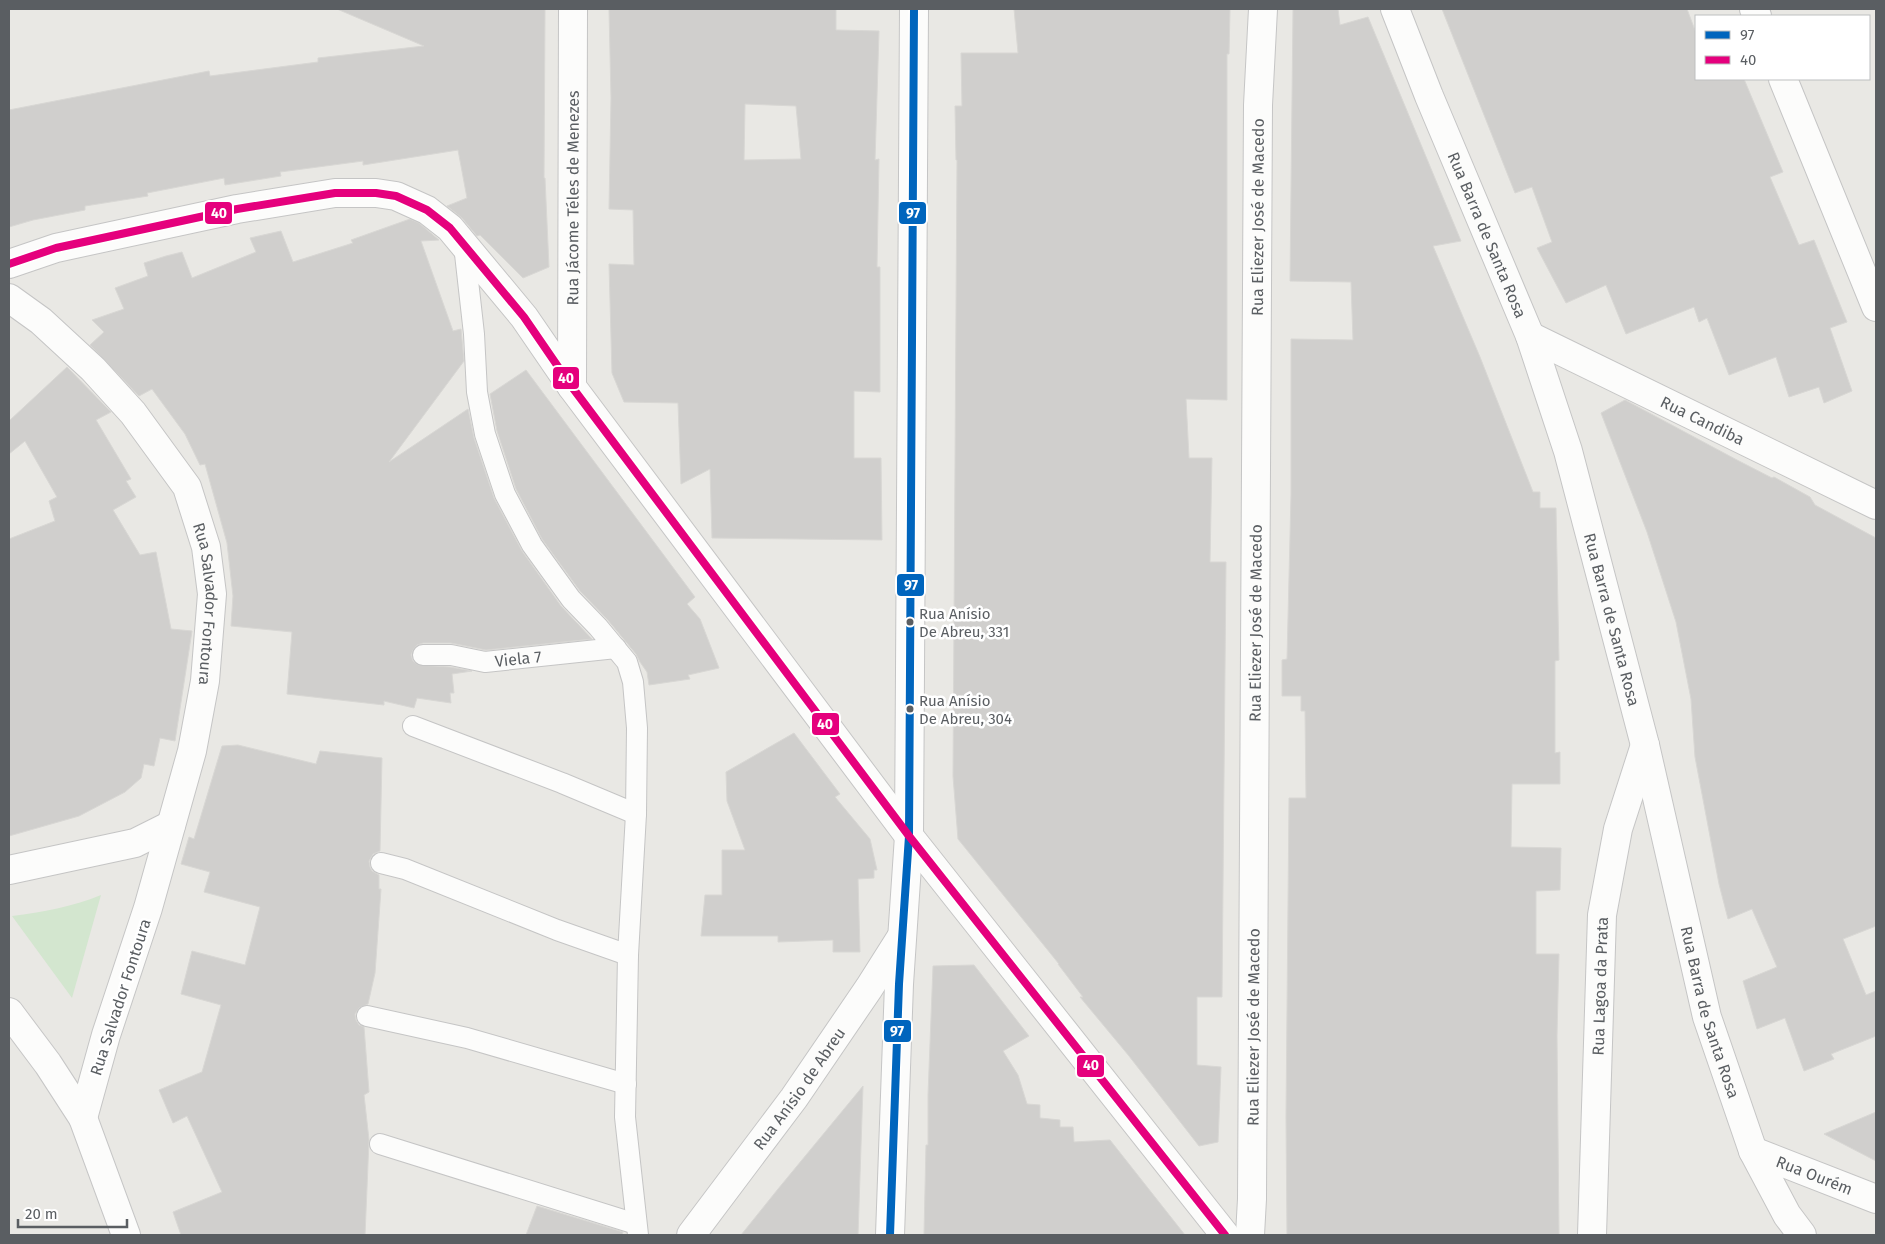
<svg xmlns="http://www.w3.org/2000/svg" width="1885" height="1244" font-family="'Fira Sans',sans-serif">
	<rect width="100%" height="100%" fill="#e9e8e4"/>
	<path fill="#d3e6cf" d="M101,895L72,998L12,916C43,912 72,907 101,895Z"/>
	<path fill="#d0cfcd" stroke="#d8d7d4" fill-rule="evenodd" d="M337,9H545L544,178H545L549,267L523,278L480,235L477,236L462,218L447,206L467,198L458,150L363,165V161L280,172L281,176L225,185L224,178L147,193L148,196L85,206V210L33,220L9,227V110L209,71L210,76L318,62V58L424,46Z
		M609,9H836V30L879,31L875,160L879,159L877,267H880V392L854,391V458H881L882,540L712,538L710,469L681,484L678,403L624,402L612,373L609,264L634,265L633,210L609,209L611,98ZM745,104L796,106L801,159L744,160Z
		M1014,9H1230L1229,54H1227V400L1186,399L1189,458H1212L1210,562H1226L1222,997H1197V1065L1221,1067L1218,1142L1199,1146L1129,1056L1080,997H1083L1058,964H1059L958,839L953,776L957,160H956L955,106H962L961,53H1018Z
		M1293,9H1338L1340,25L1368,17L1461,241L1433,246L1480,357L1533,492H1540V508H1556L1559,660L1555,661V753L1560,752V784H1512L1511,847L1561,848L1560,890L1536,891V954H1559L1557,1036L1559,1235H1287L1286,1116L1289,798H1306L1305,711H1301V696H1282V660L1287,659L1291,495V339L1353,340L1351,282L1290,281Z
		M1442,9H1687L1696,33V79H1744L1783,172L1770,177L1799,245L1814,240L1847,322L1830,328L1852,391L1824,403L1819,387L1789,397L1776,357L1729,375L1707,318L1699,322L1694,307L1626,334L1606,285L1566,303L1537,248L1552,242L1532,187L1515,193Z
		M410,219L419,223L439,240L421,241L453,331L461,329L464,361L389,462L468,409L474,438L494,498L522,551L561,606L592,639L486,650L451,643H423L417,645L413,650L411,655L413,661L418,665L450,667L472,671L452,674L454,693H450L451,703L417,698L414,708L384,701V705L287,694L292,632L231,626L233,596L227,543L205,464L200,465L185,434L152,389L139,396L90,345L104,332L92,320L124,309L115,288L148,276L144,263L166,256L182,252L192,278L256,252L250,238L281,231L293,262L353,243L351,240Z
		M67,367L111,412L96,420L131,479L126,481L136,497L113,510L140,555L156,552L171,629L192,631L175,741L160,738L154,766L144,764L141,778L125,792L79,816L9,836V539L55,521L49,501L57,497L25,441L9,454V421Z
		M526,370L695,597L687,604L700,619L719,668L688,675L690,679L649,685L647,672L640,662L636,654L607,619L580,591L542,539L516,489L497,431L490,394Z
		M1625,400L1737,460L1772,478L1774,477L1810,497L1815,505L1876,538V926L1843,939L1866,995L1876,991V1036L1831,1054L1834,1059L1804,1071L1785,1018L1757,1029L1743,981L1777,967L1752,909L1728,919L1719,884L1695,757L1691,699L1676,622L1647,532L1601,413Z
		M794,733L840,794L835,797L870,839L877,870H874V878L858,879L860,952H833V940L778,942V936H701L705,895H722V850H745L727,801L726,772Z
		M238,745L316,764L320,751L382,758L380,851L373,854L369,861L370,867L372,871L379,875V889H381L375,973L368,1004L359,1008L355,1014L356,1020L359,1025L364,1027L369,1092L364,1095L369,1140L365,1235H181L173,1212L222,1192L187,1116L173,1123L159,1090L202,1072L221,1005L181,994L192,951L245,965L260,907L204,892L210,872L181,864L189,837L194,839L222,746Z
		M974,965L1029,1036L1003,1051L1018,1075L1027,1104L1040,1105V1118L1060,1120V1127H1073L1074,1142L1110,1140L1185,1235H924L926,1145H928V1095L933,966Z
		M863,1086L858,1235H741L778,1189Z
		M1876,1112V1161L1824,1134Z
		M537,1206L623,1232L622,1235H526Z"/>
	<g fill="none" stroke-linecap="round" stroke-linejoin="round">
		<defs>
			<g id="lane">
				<path d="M464,245L474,334L477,392L485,434L505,494L532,545L571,599L598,627L627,662L633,682L637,728L636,814L628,955L625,1117L638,1235"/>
				<path id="s1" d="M423,655H451L485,662L616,648"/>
				<path d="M413,726L562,783L636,814"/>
				<path d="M381,863L405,869L557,930L628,955"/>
				<path d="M367,1016L467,1038L626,1084"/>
				<path d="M380,1144L636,1224"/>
			</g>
			<g id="street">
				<path id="s2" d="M1395,9L1429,96L1530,336L1568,451L1645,745L1707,1017L1753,1151L1787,1215L1802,1235"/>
				<path d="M1754,9L1757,16"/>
				<path d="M1783,79L1876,307"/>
				<path d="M9,264L56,248L237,209L335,193H376L396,196L427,210L450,228L524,317L572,387L909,836L1225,1235"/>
				<path id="s3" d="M9,298L41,321L93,369L133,413L187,487L206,547L212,594L205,681L192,751L148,908L106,1035L83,1118"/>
				<path id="s4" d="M1530,336L1876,505"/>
				<path id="s5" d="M572,387L573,9"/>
				<path d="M9,870L135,843L171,825"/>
				<path id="s6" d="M1753,1151L1876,1199"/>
				<path id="s7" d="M691,1235L794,1098L869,988L900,939"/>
				<path d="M890,1235L899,984L909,836L914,9"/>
				<path id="s8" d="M1250,1235L1252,1199L1258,105L1263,9"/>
				<path id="s9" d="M1592,1235L1602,915L1618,829L1645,745"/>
			</g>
			<path id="secondary" d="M9,1012L48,1064L83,1118L126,1235"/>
		</defs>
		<use href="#lane" stroke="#c5c5c5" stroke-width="22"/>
		<use href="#street" stroke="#c5c5c5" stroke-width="30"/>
		<use href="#secondary" stroke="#c6c6c6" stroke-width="30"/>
		<use href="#lane" stroke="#fcfcfb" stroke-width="20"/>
		<use href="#street" stroke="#fcfcfb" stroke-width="28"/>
		<use href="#secondary" stroke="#fcfcfb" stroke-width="28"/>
		<defs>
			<path id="bus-1" d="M890,1235L899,984L909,836L914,9"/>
			<path id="bus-2" d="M9,264L56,248L237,209L335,193H376L396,196L427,210L450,228L524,317L572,387L909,836L1225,1235"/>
		</defs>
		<use href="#bus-1" stroke="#fff" stroke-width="11"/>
		<use href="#bus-2" stroke="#fff" stroke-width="11"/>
		<use href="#bus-1" stroke="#0065bd" stroke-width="8"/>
		<use href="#bus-2" stroke="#e5007d" stroke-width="8"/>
	</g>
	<g fill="#5a5e62" stroke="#fff" stroke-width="2">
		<circle cx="910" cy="622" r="4.5"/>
		<circle cx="910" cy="709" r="4.5"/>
	</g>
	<g text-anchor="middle" stroke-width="5" stroke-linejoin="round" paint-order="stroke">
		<g font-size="15" fill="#5a5e62" stroke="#fff" text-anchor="start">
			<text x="919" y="619">Rua Anísio<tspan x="919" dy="18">De Abreu, 331</tspan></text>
			<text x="919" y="706">Rua Anísio<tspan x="919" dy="18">De Abreu, 304</tspan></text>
		</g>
		<g font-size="16" fill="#5a5e62" stroke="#fff">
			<text dy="6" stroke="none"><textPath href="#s5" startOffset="189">Rua Jácome Téles de Menezes</textPath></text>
			<text dy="6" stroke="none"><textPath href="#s8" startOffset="1018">Rua Eliezer José de Macedo</textPath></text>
			<text dy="6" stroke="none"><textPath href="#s2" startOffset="244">Rua Barra de Santa Rosa</textPath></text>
			<text dy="6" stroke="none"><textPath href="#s4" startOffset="192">Rua Candiba</textPath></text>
			<text dy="6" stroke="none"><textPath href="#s3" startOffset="381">Rua Salvador Fontoura</textPath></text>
			<text dy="6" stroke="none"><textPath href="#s2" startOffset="649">Rua Barra de Santa Rosa</textPath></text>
			<text dy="6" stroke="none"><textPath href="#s8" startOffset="612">Rua Eliezer José de Macedo</textPath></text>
			<text dy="6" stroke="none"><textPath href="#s1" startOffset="96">Viela 7</textPath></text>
			<text dy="6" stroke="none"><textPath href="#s9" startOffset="249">Rua Lagoa da Prata</textPath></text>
			<text transform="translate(120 997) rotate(-72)" y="6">Rua Salvador Fontoura</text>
			<text dy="6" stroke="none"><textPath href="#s2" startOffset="1054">Rua Barra de Santa Rosa</textPath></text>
			<text dy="6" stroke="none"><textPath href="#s8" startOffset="208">Rua Eliezer José de Macedo</textPath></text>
			<text dy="6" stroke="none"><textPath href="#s7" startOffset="182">Rua Anísio de Abreu</textPath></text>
			<text dy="6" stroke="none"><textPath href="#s6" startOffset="66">Rua Ourém</textPath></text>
		</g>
	</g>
	<g stroke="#fff" stroke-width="2">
		<rect x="204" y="201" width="29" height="24" rx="5" fill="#e5007d"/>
		<rect x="898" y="201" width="29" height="24" rx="5" fill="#0065bd"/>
		<rect x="552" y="366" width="28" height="24" rx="5" fill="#e5007d"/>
		<rect x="896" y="573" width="29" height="24" rx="5" fill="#0065bd"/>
		<rect x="811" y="712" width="29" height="24" rx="5" fill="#e5007d"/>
		<rect x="883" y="1019" width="29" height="24" rx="5" fill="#0065bd"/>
		<rect x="1076" y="1054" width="29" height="24" rx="5" fill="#e5007d"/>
	</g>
	<g font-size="14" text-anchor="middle" font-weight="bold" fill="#fff">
		<text x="219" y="218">40</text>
		<text x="913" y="218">97</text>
		<text x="566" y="383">40</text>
		<text x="911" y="590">97</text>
		<text x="825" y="729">40</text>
		<text x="897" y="1036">97</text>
		<text x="1091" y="1070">40</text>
	</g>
	<rect width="1885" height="1244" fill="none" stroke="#5a5e62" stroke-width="20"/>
	<rect x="1695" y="15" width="175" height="65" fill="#ffffff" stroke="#bdbfc0"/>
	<rect x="1705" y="31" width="25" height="8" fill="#0065bd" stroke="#bdbfc0"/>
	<text x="1740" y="40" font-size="15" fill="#5a5e62">97</text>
	<rect x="1705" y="56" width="25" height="8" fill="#e5007d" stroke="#bdbfc0"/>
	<text x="1740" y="65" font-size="15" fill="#5a5e62">40</text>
	<path d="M18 1219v8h109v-8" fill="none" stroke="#5a5e62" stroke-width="2.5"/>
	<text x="25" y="1219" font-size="15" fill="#5a5e62" stroke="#ffffff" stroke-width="4" paint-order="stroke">20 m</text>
</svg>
